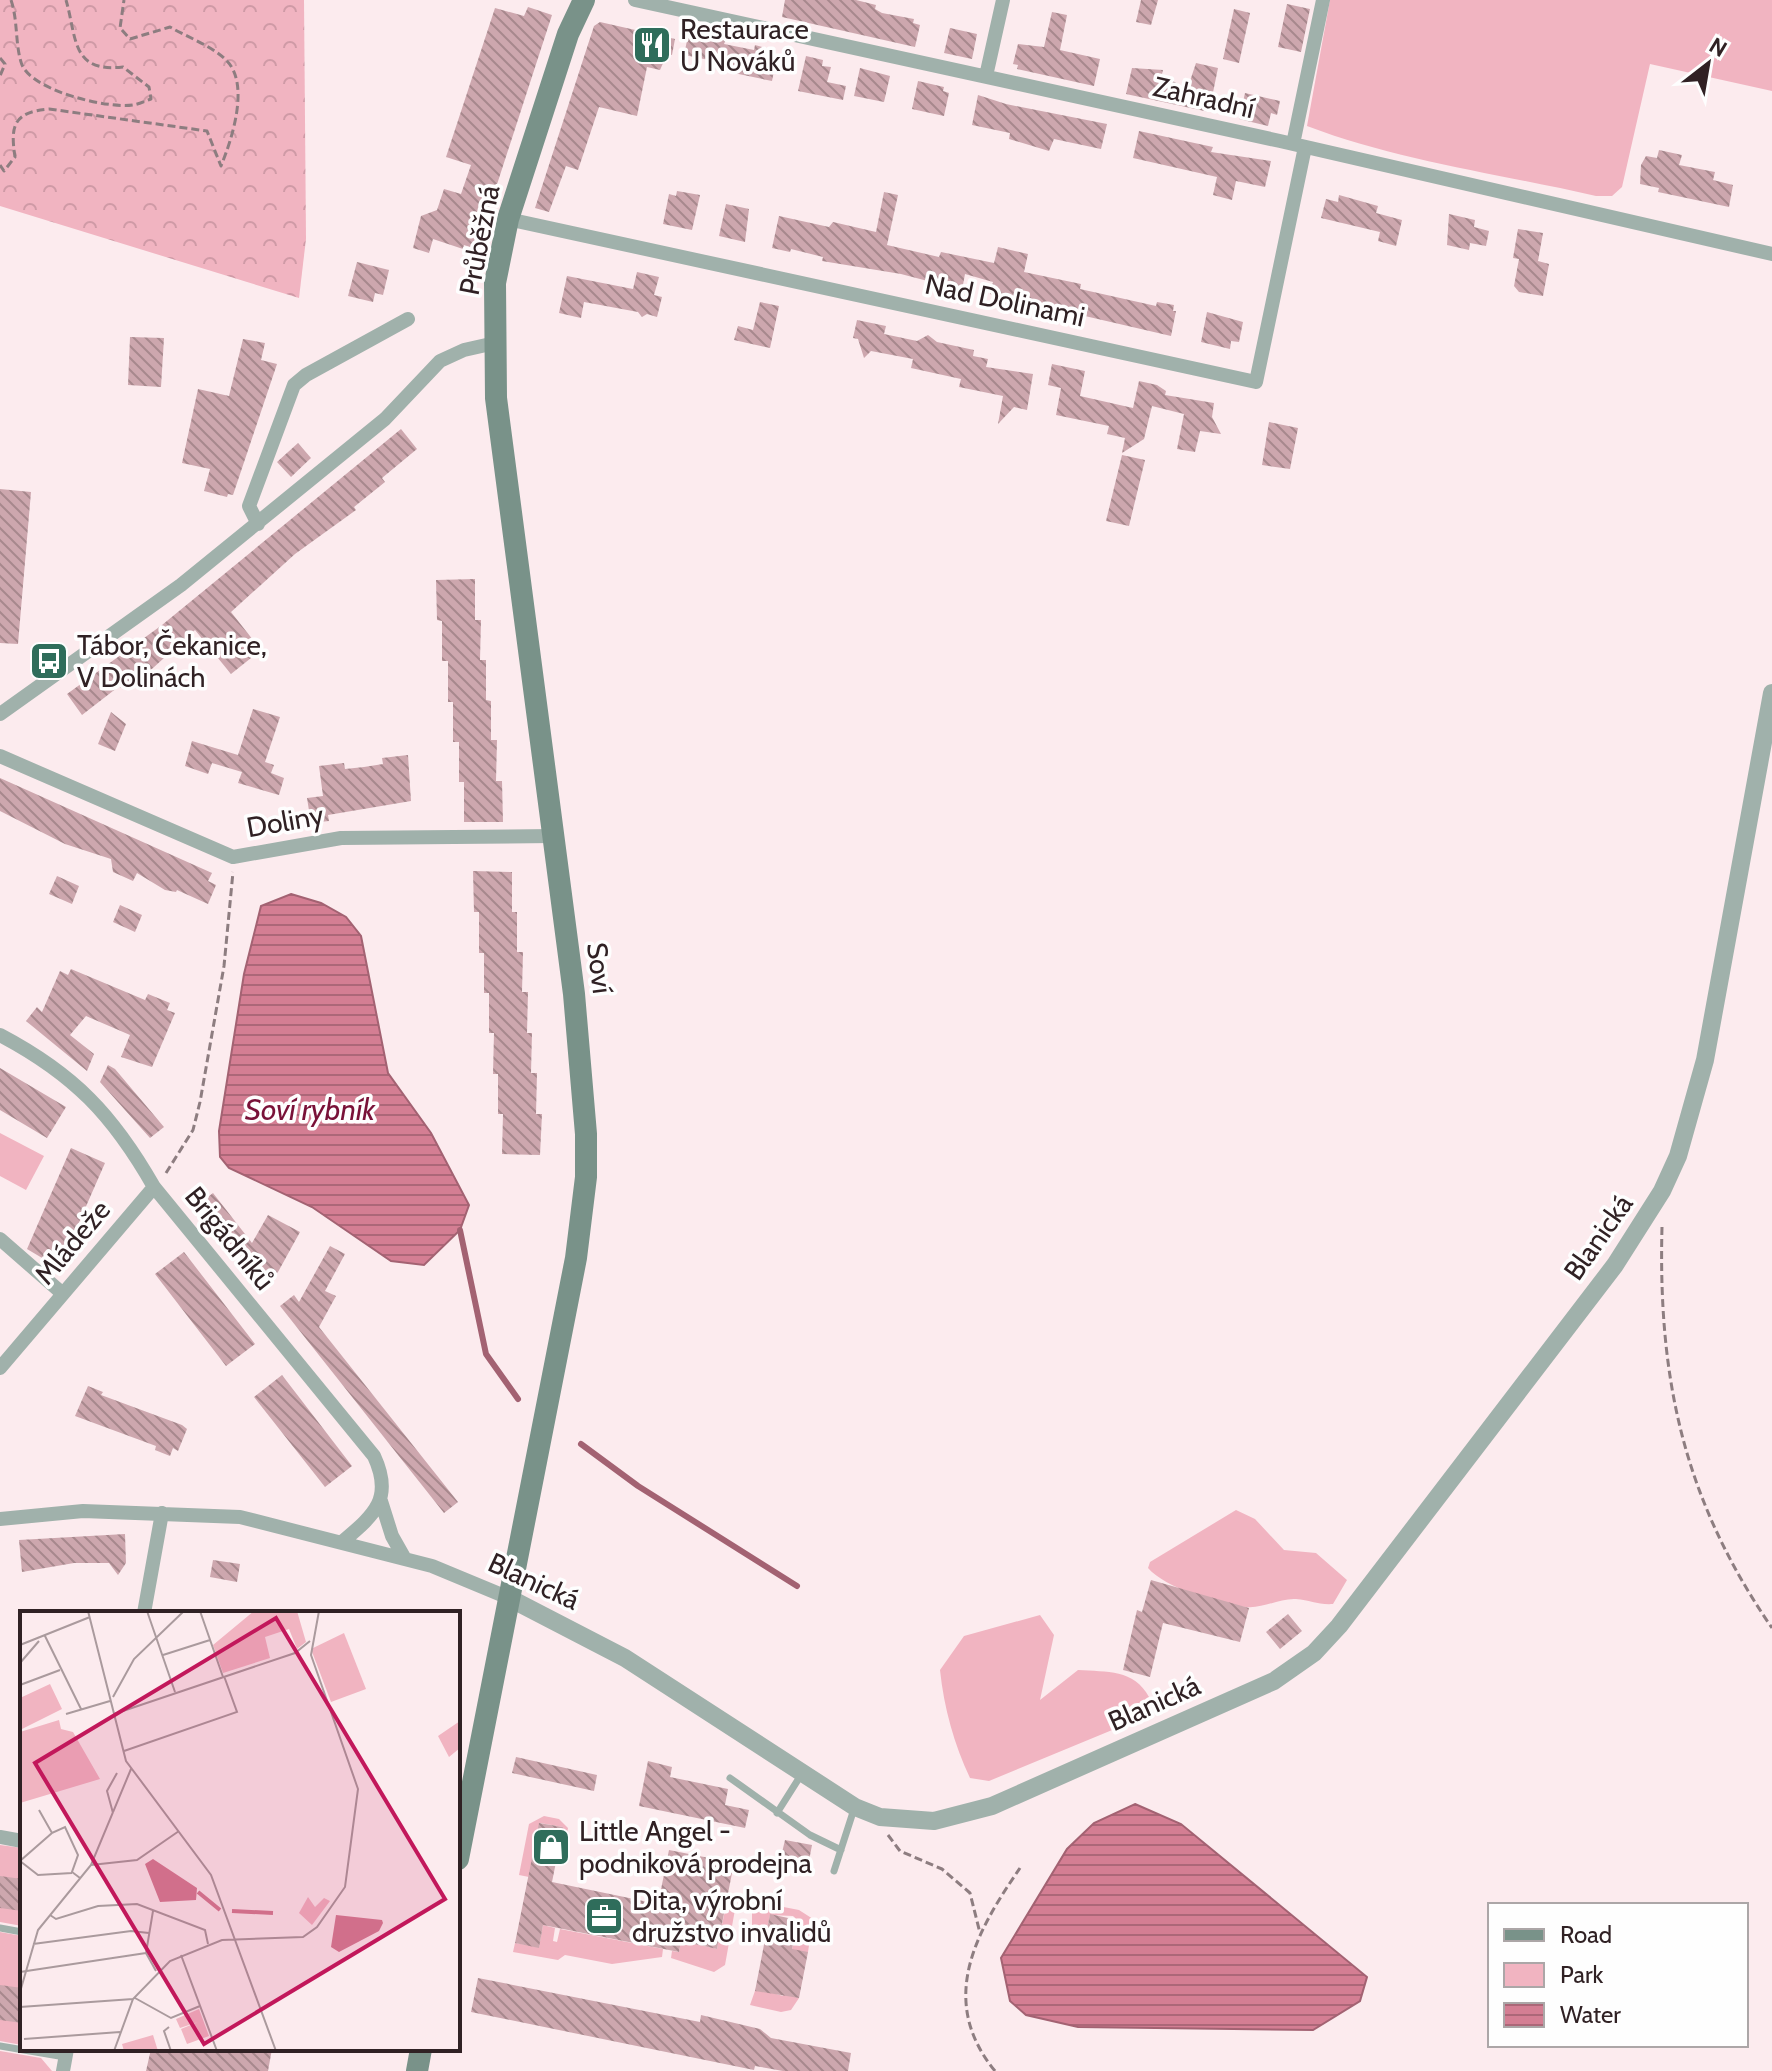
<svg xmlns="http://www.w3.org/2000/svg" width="1772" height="2071" font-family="Cabin,sans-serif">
	<defs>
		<pattern id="forest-crowns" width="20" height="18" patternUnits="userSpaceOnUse" patternTransform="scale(2)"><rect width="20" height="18" fill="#f1b4c1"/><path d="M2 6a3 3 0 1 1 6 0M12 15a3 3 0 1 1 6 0" fill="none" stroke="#cf9aa6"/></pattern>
		<pattern id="water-rules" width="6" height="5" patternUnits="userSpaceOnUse" patternTransform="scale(2)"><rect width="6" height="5" fill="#d47e93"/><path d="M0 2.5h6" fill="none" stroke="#ac6778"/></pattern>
		<pattern id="building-back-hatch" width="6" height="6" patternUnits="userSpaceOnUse" patternTransform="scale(2)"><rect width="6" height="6" fill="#cda7ae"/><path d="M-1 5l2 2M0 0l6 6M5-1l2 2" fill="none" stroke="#a7888d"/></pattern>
	</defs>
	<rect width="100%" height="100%" fill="#fcebee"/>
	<path fill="#f1b4c1" d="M1330,0H1772V91L1650,64L1622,187L1612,196H1596C1500,174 1399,161 1307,126Z
		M0,1133L44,1156L26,1190L0,1176Z
		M1236,1510L1255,1519L1284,1550L1316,1553L1347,1580L1333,1604C1318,1605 1310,1600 1296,1599C1280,1598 1262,1609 1246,1607C1220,1605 1165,1588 1148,1568L1150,1562Z
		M1040,1615L1054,1635L1040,1700L1078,1670C1107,1672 1134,1669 1149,1697L1147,1709L1134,1721L989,1781L970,1778C954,1744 944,1708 940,1670L964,1636Z
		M544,1816L559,1819L568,1828L563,1855L557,1854L563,1827L540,1823L529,1877L519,1875L529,1824Z
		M0,1845L22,1848V1926L0,1922Z
		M728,1896L736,1904L725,1965L714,1972L671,1958L672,1951L679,1952L681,1941L717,1949Z
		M763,1903L799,1910L813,1919L808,1952L785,1994L799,1998L791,2010L781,2012L750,2005L756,1988L783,1996L793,1944L800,1946L802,1939L794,1937L797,1920L793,1916L770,1915L766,1933L752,1929V1911Z
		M543,1925L555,1928L553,1941L557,1942L560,1929L663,1949L662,1957L612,1964L565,1955L558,1960L513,1952L515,1943L539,1947Z
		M0,1932L22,1936V2045L0,2041Z
		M0,2051L41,2058L52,2071H0Z"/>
	<path fill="url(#forest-crowns)" d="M0,0H304L306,239L299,298L0,206Z"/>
	<path fill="url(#water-rules)" stroke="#a36272" stroke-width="2" d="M291,894L321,903L346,917L361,936L388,1073L431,1133L469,1205L460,1230L424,1265L391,1261L312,1207L229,1168L220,1157L219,1131L244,974L261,906Z
		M1135,1804L1181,1824L1367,1977L1360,2001L1313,2030L1078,2027L1026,2015L1010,2001L1001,1958L1067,1849L1094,1823Z"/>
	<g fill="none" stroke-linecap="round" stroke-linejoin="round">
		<path stroke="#a36272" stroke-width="6" d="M460,1230L486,1354L518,1399
			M581,1444L638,1486L797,1586"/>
	</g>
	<path fill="url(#building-back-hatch)" d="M785,0H856L876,5L875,9L882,13L914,19L913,23L920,25L915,47L782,17Z
		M1141,0H1158L1151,25L1136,22Z
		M1287,4L1310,9L1301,52L1278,47Z
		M528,7L552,15L476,249L464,245L463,249L433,239L429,253L413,248L421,216L437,210L444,189L461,194L471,165L446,157L495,8L524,16Z
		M1234,9L1250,13L1239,63L1223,59Z
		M1052,12L1067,15L1060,50L1100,59L1094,86L1017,69L1018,65L1013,64L1018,44L1044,47Z
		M600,22L675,39L672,55L667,54L660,70L647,67L637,116L599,107L578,170L566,166L549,212L535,208L594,26Z
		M950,28L977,34L972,59L944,53Z
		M689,31L726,39L724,44L754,50L755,45L770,49L769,54L777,56L772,81L724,71L725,66L714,61L684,55Z
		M806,56L823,60L822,66L831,67L827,82L846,86L843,100L798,91Z
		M1196,63L1218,68L1209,112L1126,94L1132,68L1163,70L1162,74L1187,90Z
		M860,68L890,76L884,102L854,96Z
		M918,81L944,87L943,91L949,93L944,116L912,109Z
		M1245,93L1280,101L1277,115L1271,113L1268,126L1239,119Z
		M978,95L1006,104L1107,124L1101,149L1054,139L1049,151L1009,139L1010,133L972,125Z
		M1139,131L1213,147L1211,152L1271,161L1265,187L1236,181L1232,200L1213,195L1217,177L1133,158Z
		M1659,150L1682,155L1679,165L1715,172L1713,180L1733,185L1729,207L1658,192L1659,188L1640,184L1641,165L1646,156L1657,158Z
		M677,191L700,195L692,230L663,224L669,194L676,196Z
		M884,192L898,195L887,245L939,257L941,252L994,263L998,247L1028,254L1024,272L1081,284L1080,289L1156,306L1157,302L1174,305L1173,311H1176L1171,336L990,294L993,282L965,274L962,290L901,274L822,261L823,257L791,249L790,252L772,248L779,216L829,227L833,222L876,232Z
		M1339,195L1378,206L1376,213L1402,220L1396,246L1378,241L1380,232L1321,218L1326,199L1338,202Z
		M726,204L749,209L745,242L719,236Z
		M1449,214L1475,220L1474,227L1489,231L1486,246L1470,243L1469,250L1447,245Z
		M1518,229L1543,233L1538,261L1549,264L1543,296L1519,292L1514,286L1519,259L1513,258Z
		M357,262L389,270L383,295L375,293L373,302L348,296Z
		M637,272L659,277L654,295L662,297L657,317L647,314L642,317L638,312L584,302L581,318L559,313L567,276L633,289Z
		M760,302L779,306L770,348L734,340L738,326L753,330Z
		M1207,312L1243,322L1239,342L1231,341L1230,349L1201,342Z
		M857,320L886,326L884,334L917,341L928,335L937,342L974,350L973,356L988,359L986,367L1033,374L1027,410L1014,407L998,424L1003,396L959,387L961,379L911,368L913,359L871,351L864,358L858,339L853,338Z
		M130,337L164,338L161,387L128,385Z
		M243,339L265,343L261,360L277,364L233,495L228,494L227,497L204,491L210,469L182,463L198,389L229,396Z
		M1052,364L1085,371L1080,396L1133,408L1139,381L1157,385L1166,391L1165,395L1214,403L1212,417L1221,434L1200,431L1195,452L1177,449L1184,414L1152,406L1144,439L1122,453L1125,438L1107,434L1109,426L1056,415L1061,388L1048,385Z
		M1269,422L1298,428L1290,469L1262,465Z
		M401,429L417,449L382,478L385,482L354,507L356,510L295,554L231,612L261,650L231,674L195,630L143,677L141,674L120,688L122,684L82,715L67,694L162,625Z
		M298,443L311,458L291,477L277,462Z
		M1122,455L1145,460L1129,526L1106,521Z
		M0,489L31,492L18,644L0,643Z
		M475,579V620H481L480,660H486V700L491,701V740H497L496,781H502L503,822H464V782H459V742H453V702H448V661H442V621L437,620L436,580Z
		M253,709L280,717L265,762L274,765L271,773L284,778L279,795L238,783L242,772L212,763L208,774L185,766L192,741L238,755Z
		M111,712L126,724L115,751L98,744Z
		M408,755L411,801L328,815L329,821L311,823L307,798L323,796L319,766L344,763L345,769L364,767L383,764L382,758Z
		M0,778L212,873L208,881L216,885L208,904L177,890L176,892L165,890L137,873L133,881L113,872L111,859L65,844L0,811Z
		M473,871L512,872V912H517V952H523L522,992H528L527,1033H532L531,1073H537L536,1114H542L540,1155L502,1154L503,1114H498V1074H493L494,1033H489V993H484V953H479V912H474Z
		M57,876L79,886L72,904L49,894Z
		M120,905L142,915L135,932L113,922Z
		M71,969L145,1000L148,994L170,1003L167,1010L175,1013L152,1067L121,1057L130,1035L86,1016L70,1035L94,1054L87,1071L26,1021L37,1007L42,1012L60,971L68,975Z
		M108,1065L115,1069L164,1127L150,1138L100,1082Z
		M0,1068L66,1107L47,1138L0,1110Z
		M71,1148L105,1163L59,1268L27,1249Z
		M213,1193L252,1243L268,1215L300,1232L278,1272L262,1284L199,1204Z
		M330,1246L345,1254L325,1291L336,1296L319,1327L458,1502L444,1513L280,1306L294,1295L299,1302Z
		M184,1252L255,1344L226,1366L155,1274Z
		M282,1375L352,1466L325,1487L254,1397Z
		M88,1386L103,1392L101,1395L182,1425L187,1429L178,1451L173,1448L170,1456L155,1450L156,1446L75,1416Z
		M125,1534L126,1563L118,1575L109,1563H74L22,1572L19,1540Z
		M213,1560L240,1564L237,1582L210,1577Z
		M1151,1580L1249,1608L1240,1642L1163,1623L1150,1677L1123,1670L1137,1610L1142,1612Z
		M1288,1614L1302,1631L1280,1649L1266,1632Z
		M516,1757L597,1775L594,1791L512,1773Z
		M648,1761L672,1767L670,1777L728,1789L725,1805L749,1810L745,1828L639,1806Z
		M539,1823L563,1827L552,1882L658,1904L669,1850L734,1863L717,1949L681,1941L679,1952L543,1925L539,1948L515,1943Z
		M785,1840L812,1845L808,1866L780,1861Z
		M0,1876L22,1879V1911L0,1908Z
		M770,1914L797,1920L792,1949L808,1952L799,1998L755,1991Z
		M478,1978L700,2022L701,2015L760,2029L771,2038L851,2053L848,2071H783L755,2066L754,2070L471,2012Z
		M0,1985L22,1988V2023L0,2020Z
		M151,2049H272L268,2071H146Z"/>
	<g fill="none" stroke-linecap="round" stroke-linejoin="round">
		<path stroke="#8d7d80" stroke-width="3" stroke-dasharray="8 4" stroke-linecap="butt" d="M11,0C18,21 15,42 21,62C28,90 107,109 133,105C139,104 145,101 151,99L149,87L123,67C71,73 77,38 66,0
			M0,58L5,64L0,76
			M0,165L4,171L15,157C10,125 14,112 49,109L207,131L221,166C232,139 251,82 225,59C210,45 187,37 170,27L130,39L120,28L124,0
			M166,1173L193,1130L200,1102L224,966L233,872
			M1662,1227C1658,1380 1684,1500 1772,1628
			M888,1835L900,1851L942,1869L970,1893L980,1933
			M557,1857L568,1859
			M995,2071C937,2000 976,1932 1020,1868"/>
		<path stroke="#a0b1ab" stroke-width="7" d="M730,1778L810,1835L841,1850
			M777,1813L801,1775
			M834,1871L854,1809
			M0,1928L22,1932
			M0,2046L65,2057"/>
		<path stroke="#a0b1ab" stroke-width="14" d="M635,0L1280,141L1772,254
			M986,76L1003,0
			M1293,144L1323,0
			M508,219L1256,382L1305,147
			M258,524L249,506L294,385L306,375L408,319
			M0,714L181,585L385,419L440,361L464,350L495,343
			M0,756L233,857L341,838L553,836
			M0,1035C74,1074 113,1115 154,1187L374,1456C394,1499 374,1515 342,1542
			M0,1239L63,1294
			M0,1368L154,1187
			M381,1501L392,1536L405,1559
			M0,1519L83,1511L240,1517L432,1566L509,1598
			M144,1613L162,1513
			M0,1837L22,1841
			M63,2071L67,2049"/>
		<path stroke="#a0b1ab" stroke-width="18" d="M509,1598L625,1658L855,1807L880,1817L934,1821L992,1806L1274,1681L1314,1653L1339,1626L1615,1265L1662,1191L1678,1156L1705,1060L1772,693"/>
		<path stroke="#799289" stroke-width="22" d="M458,1859L576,1258L586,1177V1134L574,994L496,398L495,283L508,219L568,34L584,0
			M417,2071L421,2049"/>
	</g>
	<defs>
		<symbol id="restaurant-square" viewBox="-11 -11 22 22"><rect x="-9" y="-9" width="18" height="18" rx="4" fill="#2f6d5b" stroke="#fefefe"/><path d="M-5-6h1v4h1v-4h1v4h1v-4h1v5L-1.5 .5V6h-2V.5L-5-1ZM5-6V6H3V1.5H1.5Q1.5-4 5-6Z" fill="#fff"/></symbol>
		<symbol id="bus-square" viewBox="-11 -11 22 22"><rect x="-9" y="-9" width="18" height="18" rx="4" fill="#2f6d5b" stroke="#fefefe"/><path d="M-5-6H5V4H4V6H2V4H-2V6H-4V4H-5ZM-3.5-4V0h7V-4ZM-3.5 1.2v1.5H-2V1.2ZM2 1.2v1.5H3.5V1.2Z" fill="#fff"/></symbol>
		<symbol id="shop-square" viewBox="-11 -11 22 22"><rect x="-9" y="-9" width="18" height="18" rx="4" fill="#2f6d5b" stroke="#fefefe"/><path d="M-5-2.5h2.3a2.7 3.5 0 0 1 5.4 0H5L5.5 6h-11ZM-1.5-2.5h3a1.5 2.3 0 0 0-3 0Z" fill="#fff"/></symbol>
		<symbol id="office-square" viewBox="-11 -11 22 22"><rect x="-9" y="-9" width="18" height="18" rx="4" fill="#2f6d5b" stroke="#fefefe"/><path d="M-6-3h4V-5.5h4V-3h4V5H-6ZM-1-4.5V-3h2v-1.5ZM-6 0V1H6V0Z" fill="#fff"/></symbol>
	</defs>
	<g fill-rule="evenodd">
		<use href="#restaurant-square" x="630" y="23" width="44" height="44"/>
		<use href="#bus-square" x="27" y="639" width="44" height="44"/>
		<use href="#shop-square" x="529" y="1825" width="44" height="44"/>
		<use href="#office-square" x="582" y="1894" width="44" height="44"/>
	</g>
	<g text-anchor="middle" stroke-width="7" stroke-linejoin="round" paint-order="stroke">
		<g font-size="28" fill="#302124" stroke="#fefefe" text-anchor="start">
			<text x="680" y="39">Restaurace<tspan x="680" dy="32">U Nováků</tspan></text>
			<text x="77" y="655">Tábor, Čekanice,<tspan x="77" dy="32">V Dolinách</tspan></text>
			<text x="579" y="1841">Little Angel -<tspan x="579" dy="32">podniková prodejna</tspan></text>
			<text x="632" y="1910">Dita, výrobní<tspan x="632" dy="32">družstvo invalidů</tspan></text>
		</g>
		<g font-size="28" fill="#302124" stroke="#fefefe">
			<text transform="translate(1204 97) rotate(13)" y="10">Zahradní</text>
			<text transform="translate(479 240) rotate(-79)" y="10">Průběžná</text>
			<text transform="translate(1005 300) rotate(12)" y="10">Nad Dolinami</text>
			<text transform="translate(285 821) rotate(-10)" y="10">Doliny</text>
			<text transform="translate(600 968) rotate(83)" y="10">Soví</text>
			<text transform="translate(1598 1237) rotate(-55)" y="10">Blanická</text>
			<text transform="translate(230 1238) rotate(51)" y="10">Brigádníků</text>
			<text transform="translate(72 1242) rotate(-50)" y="10">Mládeže</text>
			<text transform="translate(534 1581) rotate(25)" y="10">Blanická</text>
			<text transform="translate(1154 1703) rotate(-24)" y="10">Blanická</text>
		</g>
		<g font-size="30" font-style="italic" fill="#791138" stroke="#fefefe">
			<text x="310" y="1120">Soví rybník</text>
		</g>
	</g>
	<g transform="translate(20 1611)">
		<rect width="440" height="440" fill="#fcebee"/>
		<path d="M234,0H277L286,31L277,38L269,18L245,26L250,47L203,62L193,34ZM30,73L42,98L2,118L0,87ZM288,286L295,296L304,287L310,290L292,314L279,302ZM179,398L189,425L167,433L161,418L178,411L160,417L156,408ZM133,424L138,440H104L102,433Z" fill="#f1b4c1"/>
		<path d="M39,109L41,118L53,121L80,168L0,192V121ZM440,110V137L429,146L418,125Z" fill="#f1b4c1"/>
		<path d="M324,22L346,78L311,91L291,38Z" fill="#f1b4c1"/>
		<path d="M133,248L177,277L176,289L140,291L125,253ZM316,304L362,309L363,312L359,320L319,341L311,336Z" fill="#d47e93"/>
		<path fill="none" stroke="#d47e93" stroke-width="4" d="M178,281L200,299M212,300L253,302"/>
		<path fill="none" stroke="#aa9a9d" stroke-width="2" d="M68,0L106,150L191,264L256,440M127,0L155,81M180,0L203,66M25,25L61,98M0,34L70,6M143,44L190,29M0,52L19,30M0,74L40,59M93,86L114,48L164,0M46,103L90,90M94,103L275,42L290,30M104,140L217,101L204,65M19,199L32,222L45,216L58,244L52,261L60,267M93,202L87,180L97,162M32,222L0,250L18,264L52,262M71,254L117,249L159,220M133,300L126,342L136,360M30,304L36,308L78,295L117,293L185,319L188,333M13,333L111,320L129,322M161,344L197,440M0,361L126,342M0,381L18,319L71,254L111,158M115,387L151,407L180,395M0,396L113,388M149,416L144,420L151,440M4,428L100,421M94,440L113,388L150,350L202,329L283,326L297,316L325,276L338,178L291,44L299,0"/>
		<path fill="#c2185b" fill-opacity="0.15" stroke="#c2185b" stroke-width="4" d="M256,7L425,288L184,433L15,152Z"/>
		<rect width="440" height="440" fill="none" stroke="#302124" stroke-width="4"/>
	</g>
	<rect x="1488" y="1903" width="260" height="144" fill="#fefefe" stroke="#aca6a7" stroke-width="2"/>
	<rect x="1504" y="1929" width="40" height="12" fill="#799289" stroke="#aca6a7" stroke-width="2"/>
	<text x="1560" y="1943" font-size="24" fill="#302124">Road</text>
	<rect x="1504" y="1963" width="40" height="24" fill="#f1b4c1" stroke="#aca6a7" stroke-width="2"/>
	<text x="1560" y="1983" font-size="24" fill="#302124">Park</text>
	<rect x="1504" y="2003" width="40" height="24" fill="url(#water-rules)" stroke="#aca6a7" stroke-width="2"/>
	<text x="1560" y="2023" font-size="24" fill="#302124">Water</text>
	<g transform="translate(1708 64) rotate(31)" stroke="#fefefe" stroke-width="6" paint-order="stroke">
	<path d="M0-6L14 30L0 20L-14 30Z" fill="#302124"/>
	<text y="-12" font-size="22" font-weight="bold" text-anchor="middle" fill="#302124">N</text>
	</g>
</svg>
